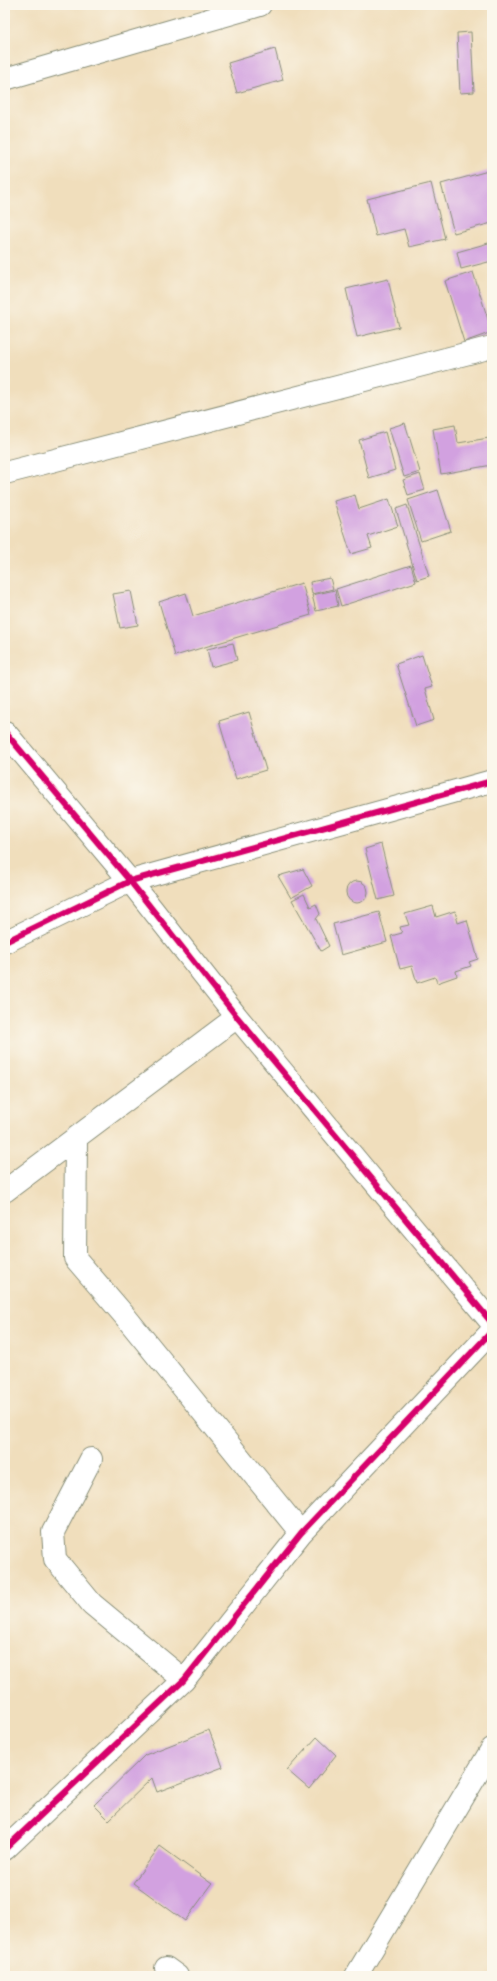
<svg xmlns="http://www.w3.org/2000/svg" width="497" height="1981" font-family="'IM FELL Great Primer',serif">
	<rect width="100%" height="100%" fill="#fbf7ec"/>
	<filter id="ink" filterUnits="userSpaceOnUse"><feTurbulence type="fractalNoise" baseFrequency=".025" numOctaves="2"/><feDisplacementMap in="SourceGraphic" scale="8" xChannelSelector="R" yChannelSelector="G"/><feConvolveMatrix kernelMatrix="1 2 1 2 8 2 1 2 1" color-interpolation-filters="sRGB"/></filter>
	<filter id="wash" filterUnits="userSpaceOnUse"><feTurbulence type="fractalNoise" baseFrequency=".012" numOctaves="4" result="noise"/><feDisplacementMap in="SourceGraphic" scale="16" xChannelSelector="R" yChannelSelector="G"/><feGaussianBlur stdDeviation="0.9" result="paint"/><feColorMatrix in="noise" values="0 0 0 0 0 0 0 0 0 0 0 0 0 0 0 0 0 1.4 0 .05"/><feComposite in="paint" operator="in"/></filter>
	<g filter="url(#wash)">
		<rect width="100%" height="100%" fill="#f0debc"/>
		<g id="blocks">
			<path fill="#d2a1e0" d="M471,32L474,92L460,93L457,33Z
				M275,49L283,80L237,93L228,63Z
				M488,171L492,185V223L454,233L441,184Z
				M431,183L445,239L409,247L404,229L376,236L367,199Z
				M492,242V261L461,269L457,252Z
				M473,272L492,332L464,342L445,281Z
				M388,279L399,327L357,337L346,289Z
				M405,423L420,472L404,477L389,428Z
				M455,425L458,443L489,438L492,465L441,474L433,429Z
				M385,432L395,470L369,478L359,440Z
				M420,474L425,490L408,495L403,480Z
				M438,490L451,531L421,541L408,500Z
				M355,495L359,509L389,499L398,526L368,536L372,548L351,554L334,501Z
				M407,505L429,576L417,580L396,509Z
				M411,565L416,582L341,606L336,589Z
				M330,578L333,589L312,594L310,582Z
				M302,583L311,615L175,656L159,602L186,593L193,616Z
				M335,590L338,606L316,611L312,595Z
				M131,591L138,625L120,628L113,594Z
				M233,643L237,660L211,667L207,649Z
				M422,655L432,687L425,689L434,720L416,726L396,664Z
				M249,712L266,770L236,779L219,721Z
				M381,844L394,896L378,900L365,849Z
				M303,869L312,886L291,898L278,876Z
				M346 892a11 11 0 1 1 22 0a11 11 0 1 1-22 0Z
				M304,894L310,907L316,904L320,914L316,919L329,946L321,951L292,900Z
				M433,906L436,917L455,911L458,923L467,920L478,959L469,962L471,966L456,971L457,976L437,983L435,977L417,983L412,966L400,969L391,936L402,933L400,927L409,925L405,914Z
				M379,912L387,942L341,955L333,924Z
				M209,1730L223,1767L157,1792L152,1778L109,1820L94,1805L145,1755Z
				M317,1737L336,1755L309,1789L287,1770Z
				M160,1846L212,1884L185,1921L133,1883Z"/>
		</g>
	</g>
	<g filter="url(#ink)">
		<use href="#blocks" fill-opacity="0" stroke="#888e78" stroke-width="1"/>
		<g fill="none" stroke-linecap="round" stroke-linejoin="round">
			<defs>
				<path id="minor" d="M5,79L260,5
					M5,473L492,347
					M5,732L130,881L237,1017L492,1323
					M5,942L130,881L492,781
					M76,1138L75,1258L124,1315L301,1533
					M5,1191L237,1017
					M91,1459L53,1532L55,1559L92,1604L184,1680
					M5,1849L184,1680L301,1533L492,1331
					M166,1968L177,1976
					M356,1976L492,1749"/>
			</defs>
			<use href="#minor" stroke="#888e78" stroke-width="24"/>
			<use href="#minor" stroke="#fff" stroke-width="22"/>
			<defs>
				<path id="cycleway" d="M5,732L130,881L237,1017L492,1323
					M5,942L130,881L492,781
					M5,1849L184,1680L301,1533L492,1331"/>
			</defs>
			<use href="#cycleway" stroke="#fbf7ec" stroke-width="8"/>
			<use href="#cycleway" stroke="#d6006c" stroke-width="6"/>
		</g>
	</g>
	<rect width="497" height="1981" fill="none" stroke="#fbf7ec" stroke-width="20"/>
</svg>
